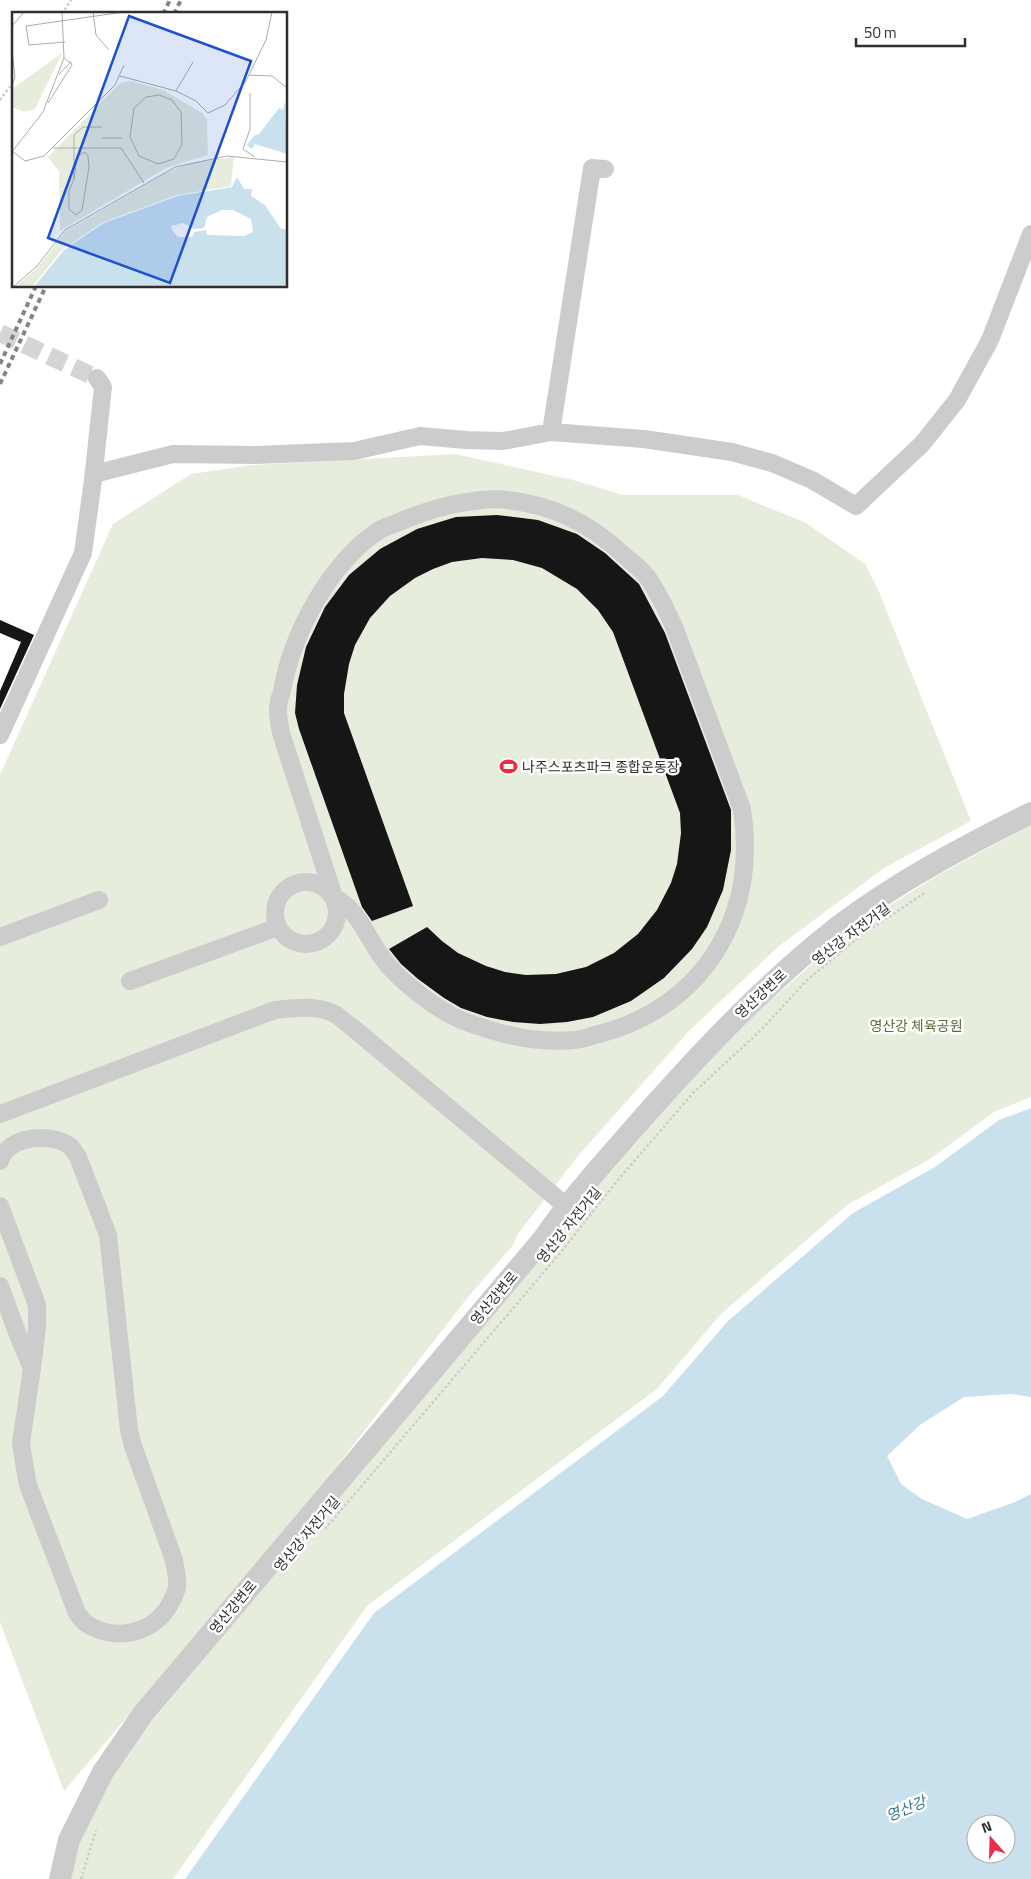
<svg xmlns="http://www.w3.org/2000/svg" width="1031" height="1879" font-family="'Titillium Web','Noto Sans KR',sans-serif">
	<rect width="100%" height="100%" fill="#fff"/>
	<path fill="#e6eddc" d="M455,454L573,480L623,495H738L806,523L865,564L877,587L971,821L884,868L779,946L688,1032L578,1156L517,1235L514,1244L464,1302L292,1524L64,1791L0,1622V775L113,524L191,474L252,465Z
		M1031,825V1097L994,1112L930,1159L847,1205L721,1314L657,1389L367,1606L173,1879H71L79,1844L112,1778L152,1721L575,1213L706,1063L761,1008L847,934L890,905L940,874Z"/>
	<path fill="#c8e1ed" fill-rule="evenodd" d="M1031,1108V1397L1011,1394L964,1397L920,1425L887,1456L901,1484L922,1499L967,1519L1015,1502L1031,1494V1879H185L374,1613L663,1396L728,1321L853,1213L935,1167L999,1120ZM976,1824H1006V1854H976Z"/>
	<path fill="#161616" d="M497,515L538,520L577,534L605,553L639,584L665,633L731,810V850L723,890L707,927L692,949L664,978L631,1001L593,1017L567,1022L540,1024L513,1022L487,1017L461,1008L444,998L418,979L401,964L389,949L427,927L442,941L458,953L486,966L505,972L526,975L556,974L586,967L614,953L638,934L657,910L671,883L677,864L681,833L680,813L613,632L598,610L577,589L542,568L513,560L482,558L452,562L433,569L415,578L390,596L370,618L355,645L349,664L344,694V713L413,906L372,921L362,907L299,729L295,713L297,685L306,647L325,607L349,575L380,549L417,529L456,517Z
		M0,620L34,635L0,709V691L21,642L0,633Z"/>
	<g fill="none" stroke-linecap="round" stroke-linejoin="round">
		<path stroke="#d5d5d5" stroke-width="18" stroke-dasharray="18 9" stroke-linecap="butt" d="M0,333L97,378"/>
		<path stroke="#ccc" stroke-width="2.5" stroke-dasharray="2.5 2.5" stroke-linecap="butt" d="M62,14L71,0
			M0,100L14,81
			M325,1529L561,1252L618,1180L693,1093L761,1030L807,980L859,937L926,892
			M81,1879L96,1830"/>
		<path stroke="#ccc" stroke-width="18" d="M551,432L592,168L605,169
			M94,474L173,454L256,455L354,451L420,436L466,440L503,441L551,432L644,439L732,452L772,463L812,480L856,506L922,444L957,400L990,340L1031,234
			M495,499C547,502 588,521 626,557C633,563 642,570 648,578C659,594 667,611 675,629L742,809C747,843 746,881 734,914C712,976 662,1018 599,1034C590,1036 581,1040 573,1040C544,1043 515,1038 487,1029C478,1026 468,1023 459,1019C436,1009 403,983 387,964C368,942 361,911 334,897L281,733C280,726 278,718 278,710C278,704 280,697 282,691C292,634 329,564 378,531C384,527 392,525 399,522C432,508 460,501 495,499Z
			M0,735L83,553L93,480L103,387L97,378
			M275 913a31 31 0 1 1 62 0a31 31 0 1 1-62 0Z
			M0,937L99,900
			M130,981L278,927
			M0,1114L275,1010C294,1008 315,1005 333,1013C340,1017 346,1023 352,1027L566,1206
			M0,1161C8,1135 53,1132 71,1147C74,1150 76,1154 78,1157L108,1235L129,1430L133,1446L174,1560C175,1568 178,1577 177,1586C177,1591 174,1596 172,1600C157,1633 117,1643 87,1624C83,1622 80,1617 77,1613L28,1485L25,1469L21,1443L32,1368L37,1328V1305L0,1206
			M0,1286L21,1343L32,1368"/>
		<path stroke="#ccc" stroke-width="22" d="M60,1879L69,1840L103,1772L143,1714L544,1238C573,1196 608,1158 642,1119C703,1050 766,983 839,926C898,881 965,846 1031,813"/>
		<path stroke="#848484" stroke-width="4" stroke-dasharray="5 4" stroke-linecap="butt" d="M163,14L170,0
			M174,14L181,0
			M0,364L36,286
			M0,384L46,286"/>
	</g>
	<defs>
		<symbol id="stadium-bare" viewBox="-9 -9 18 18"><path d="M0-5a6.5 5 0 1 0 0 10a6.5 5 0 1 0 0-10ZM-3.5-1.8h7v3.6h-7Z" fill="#ec2b45" stroke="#fff" stroke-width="2.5" paint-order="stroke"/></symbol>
	</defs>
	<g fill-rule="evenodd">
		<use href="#stadium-bare" x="496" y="754" width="25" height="25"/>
	</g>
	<g text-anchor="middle" stroke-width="5" stroke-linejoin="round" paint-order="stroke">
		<g font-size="14" fill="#2f2f2f" stroke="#fff" text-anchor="start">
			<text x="522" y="772">나주스포츠파크 종합운동장</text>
		</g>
		<g font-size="14" fill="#2f2f2f" stroke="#fff">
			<text transform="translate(851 934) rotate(-37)" y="5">영산강 자전거길</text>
			<text transform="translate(761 994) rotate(-43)" y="5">영산강변로</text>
			<text transform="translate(569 1225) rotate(-51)" y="5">영산강 자전거길</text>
			<text transform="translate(494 1298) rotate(-50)" y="5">영산강변로</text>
			<text transform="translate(307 1534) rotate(-50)" y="5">영산강 자전거길</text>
			<text transform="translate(233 1607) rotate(-50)" y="5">영산강변로</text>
		</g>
		<g font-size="14" fill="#556d3a" stroke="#fff">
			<text x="916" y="1031">영산강 체육공원</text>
		</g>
		<g font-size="15" font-style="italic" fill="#397795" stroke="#fff">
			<text transform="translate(906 1809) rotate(-22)" y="5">영산강</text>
		</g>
	</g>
	<g transform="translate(12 12)">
		<rect width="275" height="275" fill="#fff"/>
		<path d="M50,41L23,97L12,100L0,95V77ZM119,69L151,78L190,101L195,108L196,143L154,156L48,219L47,159L36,145L108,71ZM222,145L219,174L165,183L91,210L51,237L20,275H3L26,255L54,219L155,160L177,151Z" fill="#e6eddc"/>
		<path d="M273,89L275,142L243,132L240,137L237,135L235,133L242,124L247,122L267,96L271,98ZM225,165L232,177H240L239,184L253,193L269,217H275V275H22L52,238L92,211L166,184L220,175ZM210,198H221L239,207L241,220L232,224L195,223L194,218L182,220L180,225H166L160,218L159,214L171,211L182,217L192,216L195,205Z" fill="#c8e1ed" fill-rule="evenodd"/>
		<path fill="none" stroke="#acacac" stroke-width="1" d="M81,0L84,23L97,38M0,14L12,0M53,30L17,33L14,14L112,0M0,37L3,66L0,72M47,62L58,51L52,46M237,63L260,64L275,76M108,64L164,79L184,89L196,101L213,93L234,69L254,28L260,0M164,79L181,50M238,81V117L231,137L243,145M147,83L160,88L169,100L170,132L162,147L146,152L127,144L118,125L122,96L134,85ZM36,91L60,53L58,49M90,126H110M41,136H109L132,171M0,139L13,149L32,144L103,73L112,53M0,140L31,100L52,46L50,0M62,167L65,144L73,140L76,144L77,155L70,198L64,203L57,197V179L62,167V123L71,115H90M1,275L25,254L53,218L163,155L215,144L275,150"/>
		<path fill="#1d4ed8" fill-opacity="0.15" stroke="#1d4ed8" stroke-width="2.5" d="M117,4L239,49L158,271L36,226Z"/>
		<rect width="275" height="275" fill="none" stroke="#2f2f2f" stroke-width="2.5"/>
	</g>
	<g transform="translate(991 1839) rotate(340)"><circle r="24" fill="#ffffff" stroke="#acacac"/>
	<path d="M0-4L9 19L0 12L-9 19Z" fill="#ec2b45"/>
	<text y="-8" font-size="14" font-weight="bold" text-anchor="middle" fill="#2f2f2f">N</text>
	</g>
	<path d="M856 38v8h109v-8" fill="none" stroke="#2f2f2f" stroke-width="2.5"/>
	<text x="864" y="38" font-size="15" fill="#2f2f2f" stroke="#ffffff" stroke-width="4" paint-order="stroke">50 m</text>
</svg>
